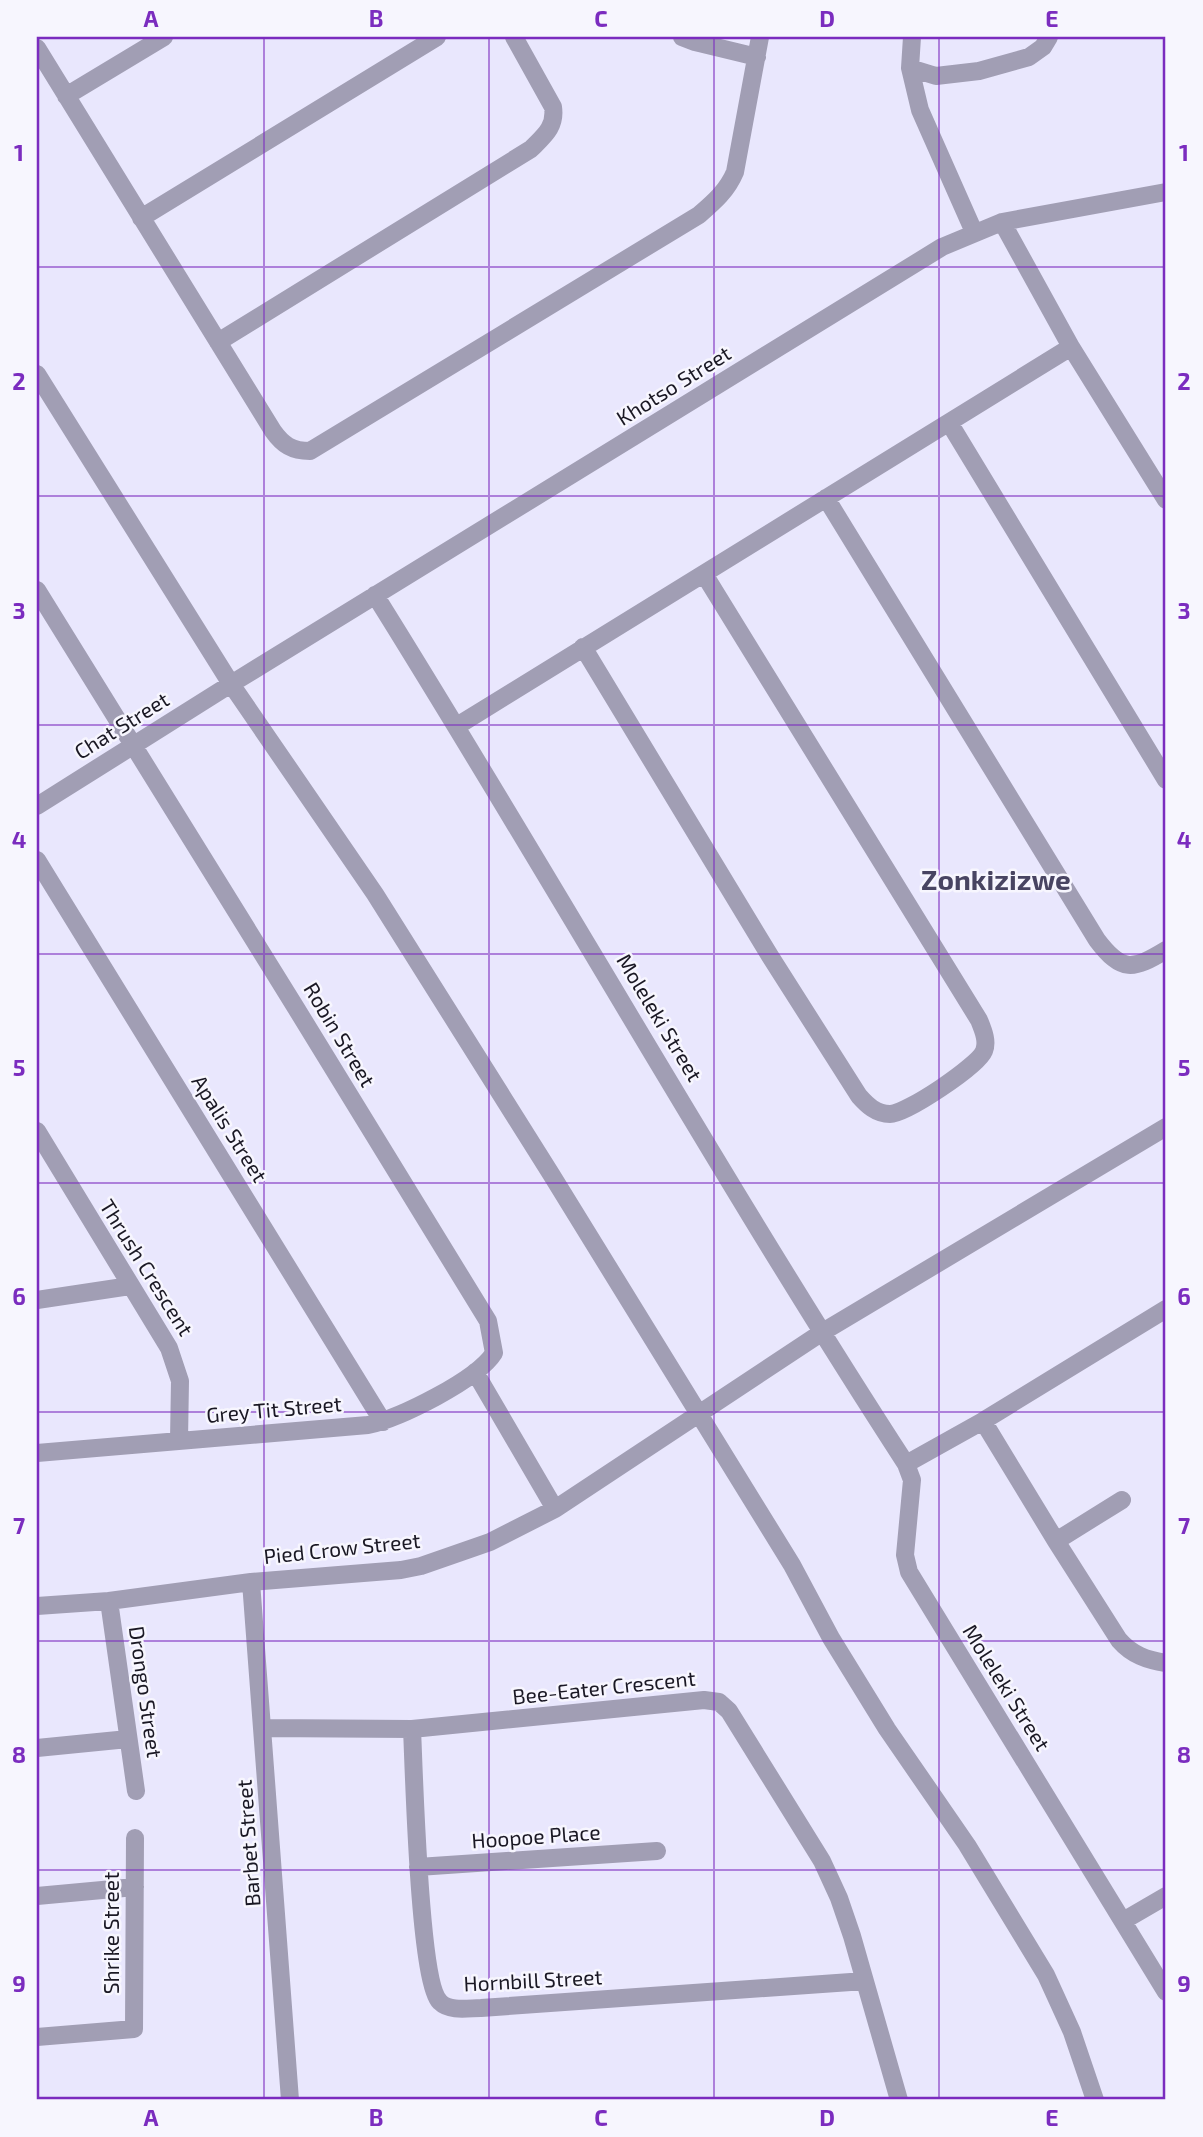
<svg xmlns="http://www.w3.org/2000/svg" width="1203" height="2137" font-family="'Exo 2',sans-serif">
	<rect width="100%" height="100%" fill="#e9e7fd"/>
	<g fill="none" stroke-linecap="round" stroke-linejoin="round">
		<path stroke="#a19eb4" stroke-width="18" d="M682,37L695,42L757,57
			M912,37L910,68L920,110L974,232
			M37,48L273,431C283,445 292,451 310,451L699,215C714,202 727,191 735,172L760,37
			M910,68L936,76L979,71L1029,57L1043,47L1049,37
			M66,96L164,37
			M141,218L437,37
			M1002,222L1071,347L1166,500
			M218,342L531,149C544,136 556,127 553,107L514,37
			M37,374L231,684L375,894L551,1174L792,1565L831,1638L887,1729L967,1845L1046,1975L1072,2032L1095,2100
			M950,424L1166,780
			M826,498L1097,940C1122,973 1133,970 1166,950
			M37,590L296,1008L488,1321L494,1353C477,1380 400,1418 368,1425L37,1453
			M375,595C555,883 721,1179 906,1464L912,1480L905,1555L909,1572L1166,1992
			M583,647L770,956L859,1096C867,1105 876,1114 890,1114C906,1114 978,1066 984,1051C988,1041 983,1030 979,1020L704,574
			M457,726L1071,347
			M37,806L231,684L942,247L1002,222L1166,192
			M37,860L383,1422
			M37,1131L169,1348L180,1381L179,1440
			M37,1300L130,1286
			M475,1372L555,1509
			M983,1421L1056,1541L1119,1640C1132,1655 1147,1660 1166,1663
			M906,1464L983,1421L1166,1309
			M1056,1541L1122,1500
			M251,1582L290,2100
			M109,1601L136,1791
			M37,1606L109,1601L251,1582L401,1570L421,1566L490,1542L555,1509L821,1333L1166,1127
			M263,1728L412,1729L704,1700L719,1702L729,1711L822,1861L839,1898L852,1936L899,2100
			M412,1729C414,1770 419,1982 440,2002C450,2012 469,2008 481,2008L865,1981
			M37,1748L128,1739
			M418,1867L657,1851
			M37,1896L135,1887
			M1123,1921L1166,1896
			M37,2037L134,2029L135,1838"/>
	</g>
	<path fill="none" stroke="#7b2cbf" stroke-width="2" stroke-opacity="0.55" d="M264,37V2100M489,37V2100M714,37V2100M939,37V2100M37,267H1166M37,496H1166M37,725H1166M37,954H1166M37,1183H1166M37,1412H1166M37,1641H1166M37,1870H1166"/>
	<g text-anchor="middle" stroke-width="5" stroke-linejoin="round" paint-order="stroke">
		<g font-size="21" fill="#1a1824" stroke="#f7f6fe">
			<text transform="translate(674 386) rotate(-32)" y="7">Khotso Street</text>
			<text transform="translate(122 726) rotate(-32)" y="7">Chat Street</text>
			<text transform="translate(659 1018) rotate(59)" y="7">Moleleki Street</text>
			<text transform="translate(339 1035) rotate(59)" y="7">Robin Street</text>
			<text transform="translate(229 1129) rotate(58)" y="7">Apalis Street</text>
			<text transform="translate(146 1268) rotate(58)" y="7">Thrush Crescent</text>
			<text transform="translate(274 1410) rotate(-5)" y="7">Grey Tit Street</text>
			<text transform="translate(342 1549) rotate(-6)" y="7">Pied Crow Street</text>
			<text transform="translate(604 1688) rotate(-6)" y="7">Bee-Eater Crescent</text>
			<text transform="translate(1006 1688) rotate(58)" y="7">Moleleki Street</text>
			<text transform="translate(145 1692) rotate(82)" y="7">Drongo Street</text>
			<text transform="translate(536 1837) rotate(-4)" y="7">Hoopoe Place</text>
			<text transform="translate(249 1843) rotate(-94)" y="7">Barbet Street</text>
			<text transform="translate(112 1933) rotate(-90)" y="7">Shrike Street</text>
			<text transform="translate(533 1981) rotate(-3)" y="7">Hornbill Street</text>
		</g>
		<g font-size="28" font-weight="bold" fill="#484462" stroke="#f7f6fe">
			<text x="996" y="890">Zonkizizwe</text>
		</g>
	</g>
	<rect width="1203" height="2137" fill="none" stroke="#f7f6fe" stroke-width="77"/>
	<rect x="38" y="38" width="1126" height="2060" fill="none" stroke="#7b2cbf" stroke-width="2.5"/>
	<g font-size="23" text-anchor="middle" font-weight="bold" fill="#7b2cbf">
		<text x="151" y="27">A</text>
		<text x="376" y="27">B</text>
		<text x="601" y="27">C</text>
		<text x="827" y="27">D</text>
		<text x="1052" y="27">E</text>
		<text x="19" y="161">1</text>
		<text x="1184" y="161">1</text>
		<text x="19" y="390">2</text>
		<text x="1184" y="390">2</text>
		<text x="19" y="619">3</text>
		<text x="1184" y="619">3</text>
		<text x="19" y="848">4</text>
		<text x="1184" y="848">4</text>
		<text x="19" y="1076">5</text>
		<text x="1184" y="1076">5</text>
		<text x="19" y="1305">6</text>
		<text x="1184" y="1305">6</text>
		<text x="19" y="1534">7</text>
		<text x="1184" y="1534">7</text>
		<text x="19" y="1763">8</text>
		<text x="1184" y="1763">8</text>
		<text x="19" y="1992">9</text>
		<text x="1184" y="1992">9</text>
		<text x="151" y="2126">A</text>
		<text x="376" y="2126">B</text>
		<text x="601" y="2126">C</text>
		<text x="827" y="2126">D</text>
		<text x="1052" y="2126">E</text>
	</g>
</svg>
